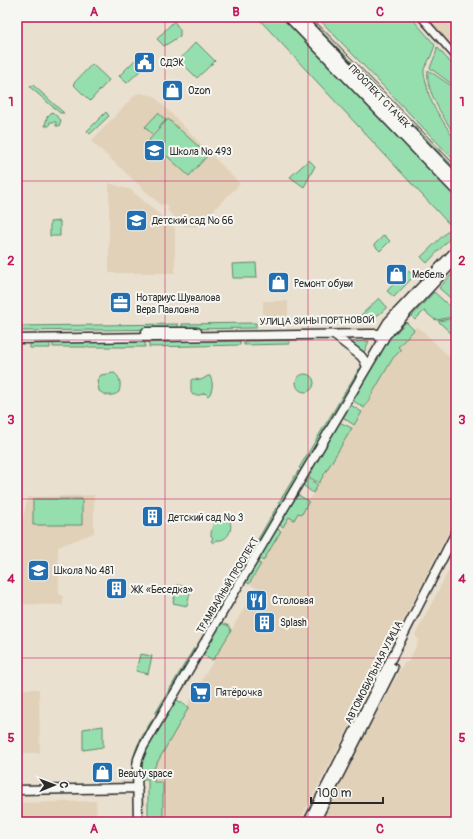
<svg xmlns="http://www.w3.org/2000/svg" width="473" height="839" font-family="Pangolin,sans-serif">
	<rect width="100%" height="100%" fill="#eae0d0"/>
	<filter id="ink" filterUnits="userSpaceOnUse"><feTurbulence type="fractalNoise" baseFrequency=".025" numOctaves="2"/><feDisplacementMap in="SourceGraphic" scale="8" xChannelSelector="R" yChannelSelector="G"/><feConvolveMatrix kernelMatrix="1 2 1 2 8 2 1 2 1" color-interpolation-filters="sRGB"/></filter>
	<g filter="url(#ink)">
		<path fill="#e1d1b8" d="M426,17H456V51Z
			M140,93L154,96L240,184L196,227L184,226L167,210L169,207L166,204L161,205L91,141L136,94Z
			M109,183L131,190L175,228V273H109Z
			M263,301H288V318H263Z
			M417,326L454,361L456,359V517L345,735L299,822H161L160,784H152L151,767L256,588L249,584L289,517L298,512L301,514L393,358L397,347Z
			M94,495V533L58,547L59,594L63,596V605L17,604V529L21,525L28,497Z
			M456,556V822H319L403,664L409,661L419,640L415,635Z
			M17,689H39L40,753H17Z
			M96,801L97,822H17V803Z"/>
		<path fill="#95dfae" stroke="#60856c" d="M257,17H283L315,52L456,196V217L449,224Z
			M304,17H308L456,169V174Z
			M317,17H411L435,45L431,56L424,69V74L429,95L434,107L456,142V162Z
			M174,21L180,30V36L164,46L157,39Z
			M196,42L215,61L197,78L179,60Z
			M437,47L455,68L456,87L430,68L436,53Z
			M136,59L144,67L127,83L119,76Z
			M92,64L109,80L90,101L73,84Z
			M428,70L456,89V137C445,119 425,92 428,70Z
			M33,85L64,113H60L30,87Z
			M52,112L61,120L59,126H56V122H50L49,126H45L47,117Z
			M106,112L109,116L90,134L87,131Z
			M158,113L166,120L152,134L145,127Z
			M168,119L208,155L189,176L149,140Z
			M309,160L315,166L304,187L290,177Z
			M60,221V236H50V222Z
			M456,223V232L427,263L421,257Z
			M384,235L390,241L380,251L374,245Z
			M256,263L257,278H233L232,264Z
			M407,270L414,276L394,297L387,291Z
			M456,270V303L439,288Z
			M434,292L456,312V316L437,320L434,319L424,311L415,320L412,316Z
			M379,298L387,307C376,318 374,318 359,317Z
			M456,318V338L438,321Z
			M406,322L414,330L398,347L401,350L393,358L364,408L352,400L389,337L394,332L396,333Z
			M256,323V328L182,329V324Z
			M178,324V329L17,331V326Z
			M289,338V344L244,345V339Z
			M240,339V345L149,347V341Z
			M145,341V347H53V342Z
			M369,341L364,352L350,342Z
			M30,342H50V348H30Z
			M359,369H361L360,372L302,470L299,468Z
			M114,373C121,377 121,385 119,392C112,397 106,396 99,391L97,380L101,375Z
			M296 383a9 9 0 1 1 18 0a9 9 0 1 1-18 0Z
			M208,376H210C213,383 213,387 210,394L208,396L205,393L200,395H193L191,392V380L193,379L201,380Z
			M349,405H351L362,412L354,425L345,419L343,416Z
			M339,422L352,428L319,483L307,476Z
			M298,471L300,472L281,505L278,504Z
			M306,477L318,485L313,493L303,485Z
			M296,494L309,501L302,514L298,513L294,520L289,517L283,527L278,524Z
			M33,499H82V525H33Z
			M276,508L278,510L240,575L238,574Z
			M221,517H225L229,519C234,529 228,542 216,540L214,543L211,541L213,538L211,536C211,528 214,521 221,517Z
			M276,528L281,531L263,561L258,558Z
			M256,562L261,564L249,584L245,581Z
			M236,578L238,579L207,632L204,631Z
			M177,585L191,588L187,606L173,603Z
			M221,623L229,626L231,631L214,659L211,660L202,654Z
			M194,648L196,651L158,714H155Z
			M140,654L152,656L148,674L136,671Z
			M175,699L189,707L154,768V782H163V818H148V779H141V767L143,754Z
			M153,718L155,719L137,751L135,758L134,778H132C132,749 139,742 153,718Z
			M103,726V747L83,750V729Z"/>
		<g fill="none" stroke-linecap="round" stroke-linejoin="round">
			<defs>
				<path id="street" d="M421,17L456,57"/>
				<path id="secondary" d="M146,332H197
					M334,335L361,356L364,360L367,367
					M379,337L388,322L456,250
					M17,339L368,334H380L389,332
					M17,790L138,788
					M138,822L137,766L138,759L143,747L386,335L456,259
					M308,822L456,532
					M315,822L393,668"/>
				<path id="primary" d="M289,17L456,190
					M299,17L456,179"/>
			</defs>
			<use href="#street" stroke="#2b2b2b" stroke-width="9"/>
			<use href="#secondary" stroke="#2b2b2b" stroke-width="11"/>
			<use href="#primary" stroke="#2b2b2b" stroke-width="12"/>
			<use href="#street" stroke="#f6f6f2" stroke-width="6"/>
			<use href="#secondary" stroke="#f6f6f2" stroke-width="8"/>
			<use href="#primary" stroke="#f6f6f2" stroke-width="9"/>
			<path stroke="#2b2b2b" stroke-width="1" d="M311,17L456,166"/>
		</g>
	</g>
	<path fill="none" stroke="#c2185b" stroke-width="1" stroke-opacity="0.55" d="M165,17V822M308,17V822M17,181H456M17,340H456M17,499H456M17,658H456"/>
	<defs>
		<symbol id="civic-square" viewBox="-11 -11 22 22"><rect x="-9" y="-9" width="18" height="18" rx="4" fill="#1f6fb2" stroke="#f6f6f2"/><path d="M-.6-6.5H3V-4.5H.6V-3L4-1V1h2V6H-6V1h2V-1L-.6-3ZM-1.2 2.5V6h2.4V2.5Z" fill="#fff"/></symbol>
		<symbol id="shop-square" viewBox="-11 -11 22 22"><rect x="-9" y="-9" width="18" height="18" rx="4" fill="#1f6fb2" stroke="#f6f6f2"/><path d="M-5-2.5h2.3a2.7 3.5 0 0 1 5.4 0H5L5.5 6h-11ZM-1.5-2.5h3a1.5 2.3 0 0 0-3 0Z" fill="#fff"/></symbol>
		<symbol id="school-square" viewBox="-11 -11 22 22"><rect x="-9" y="-9" width="18" height="18" rx="4" fill="#1f6fb2" stroke="#f6f6f2"/><path d="M0-5L7-2L0 1L-7-2ZM-4 1L0 2.5L4 1V4Q0 6-4 4Z" fill="#fff"/></symbol>
		<symbol id="office-square" viewBox="-11 -11 22 22"><rect x="-9" y="-9" width="18" height="18" rx="4" fill="#1f6fb2" stroke="#f6f6f2"/><path d="M-6-3h4V-5.5h4V-3h4V5H-6ZM-1-4.5V-3h2v-1.5ZM-6 0V1H6V0Z" fill="#fff"/></symbol>
		<symbol id="building-square" viewBox="-11 -11 22 22"><rect x="-9" y="-9" width="18" height="18" rx="4" fill="#1f6fb2" stroke="#f6f6f2"/><path d="M-4-6H4V6H1V3H-1V6H-4ZM-2.5-4.3h1.7v1.8h-1.7ZM.8-4.3h1.7v1.8H.8ZM-2.5-1h1.7V.8h-1.7ZM.8-1h1.7V.8H.8Z" fill="#fff"/></symbol>
		<symbol id="restaurant-square" viewBox="-11 -11 22 22"><rect x="-9" y="-9" width="18" height="18" rx="4" fill="#1f6fb2" stroke="#f6f6f2"/><path d="M-5-6h1v4h1v-4h1v4h1v-4h1v5L-1.5 .5V6h-2V.5L-5-1ZM5-6V6H3V1.5H1.5Q1.5-4 5-6Z" fill="#fff"/></symbol>
		<symbol id="supermarket-square" viewBox="-11 -11 22 22"><rect x="-9" y="-9" width="18" height="18" rx="4" fill="#1f6fb2" stroke="#f6f6f2"/><path d="M-6-5.5h2.5l.6 2H6L4.5 2H-2.5L-4.4-4H-6ZM-1.5 3.2a1.3 1.3 0 1 0 .1 0ZM3 3.2a1.3 1.3 0 1 0 .1 0Z" fill="#fff"/></symbol>
	</defs>
	<g fill-rule="evenodd">
		<use href="#civic-square" x="132" y="50" width="25" height="25"/>
		<use href="#shop-square" x="160" y="78" width="25" height="25"/>
		<use href="#school-square" x="142" y="138" width="25" height="25"/>
		<use href="#school-square" x="124" y="208" width="25" height="25"/>
		<use href="#shop-square" x="384" y="262" width="25" height="25"/>
		<use href="#shop-square" x="266" y="270" width="25" height="25"/>
		<use href="#office-square" x="108" y="290" width="25" height="25"/>
		<use href="#building-square" x="140" y="504" width="25" height="25"/>
		<use href="#school-square" x="26" y="558" width="25" height="25"/>
		<use href="#building-square" x="104" y="576" width="25" height="25"/>
		<use href="#restaurant-square" x="244" y="588" width="25" height="25"/>
		<use href="#building-square" x="252" y="610" width="25" height="25"/>
		<use href="#supermarket-square" x="188" y="680" width="25" height="25"/>
		<use href="#shop-square" x="90" y="760" width="25" height="25"/>
	</g>
	<g text-anchor="middle" stroke-width="4" stroke-linejoin="round" paint-order="stroke">
		<g font-size="10" fill="#2b2b2b" stroke="#f6f6f2" text-anchor="start">
			<text x="160" y="66">СДЭК</text>
			<text x="188" y="94">Ozon</text>
			<text x="170" y="155">Школа № 493</text>
			<text x="152" y="224">Детский сад № 66</text>
			<text x="412" y="278">Мебель</text>
			<text x="294" y="287">Ремонт обуви</text>
			<text x="136" y="301">Нотариус Шувалова<tspan x="136" dy="12">Вера Павловна</tspan></text>
			<text x="168" y="521">Детский сад № 3</text>
			<text x="54" y="574">Школа № 481</text>
			<text x="132" y="593">ЖК «Беседка»</text>
			<text x="272" y="604">Столовая</text>
			<text x="280" y="626">Splash</text>
			<text x="216" y="696">Пятёрочка</text>
			<text x="118" y="777">Beauty space</text>
		</g>
		<g font-size="10" fill="#2b2b2b" stroke="#f6f6f2">
			<text transform="translate(380 96) rotate(46)" y="4">ПРОСПЕКТ СТАЧЕК</text>
			<text transform="translate(317 320) rotate(-1)" y="4">УЛИЦА ЗИНЫ ПОРТНОВОЙ</text>
			<text transform="translate(227 585) rotate(-59)" y="4">ТРАМВАЙНЫЙ ПРОСПЕКТ</text>
			<text transform="translate(373 672) rotate(-63)" y="4">АВТОМОБИЛЬНАЯ УЛИЦА</text>
		</g>
	</g>
	<rect width="473" height="839" fill="none" stroke="#f6f6f2" stroke-width="44"/>
	<g transform="translate(54 785) rotate(89)" stroke="#f6f6f2" stroke-width="3" paint-order="stroke">
	<path d="M0-3L7 15L0 10L-7 15Z" fill="#2b2b2b"/>
	<text y="-6" font-size="11" font-weight="bold" text-anchor="middle" fill="#2b2b2b">С</text>
	</g>
	<path d="M311 797v6h72v-6" fill="none" stroke="#2b2b2b" stroke-width="2"/>
	<text x="317" y="797" font-size="12" fill="#2b2b2b" stroke="#f6f6f2" stroke-width="3" paint-order="stroke">100 m</text>
	<rect x="22" y="22" width="429" height="795" fill="none" stroke="#c2185b" stroke-width="1.5"/>
	<g font-size="13" text-anchor="middle" font-weight="bold" fill="#c2185b">
		<text x="94" y="16">A</text>
		<text x="236" y="16">B</text>
		<text x="380" y="16">C</text>
		<text x="11" y="106">1</text>
		<text x="462" y="106">1</text>
		<text x="11" y="265">2</text>
		<text x="462" y="265">2</text>
		<text x="11" y="424">3</text>
		<text x="462" y="424">3</text>
		<text x="11" y="583">4</text>
		<text x="462" y="583">4</text>
		<text x="11" y="742">5</text>
		<text x="462" y="742">5</text>
		<text x="94" y="833">A</text>
		<text x="236" y="833">B</text>
		<text x="380" y="833">C</text>
	</g>
</svg>
